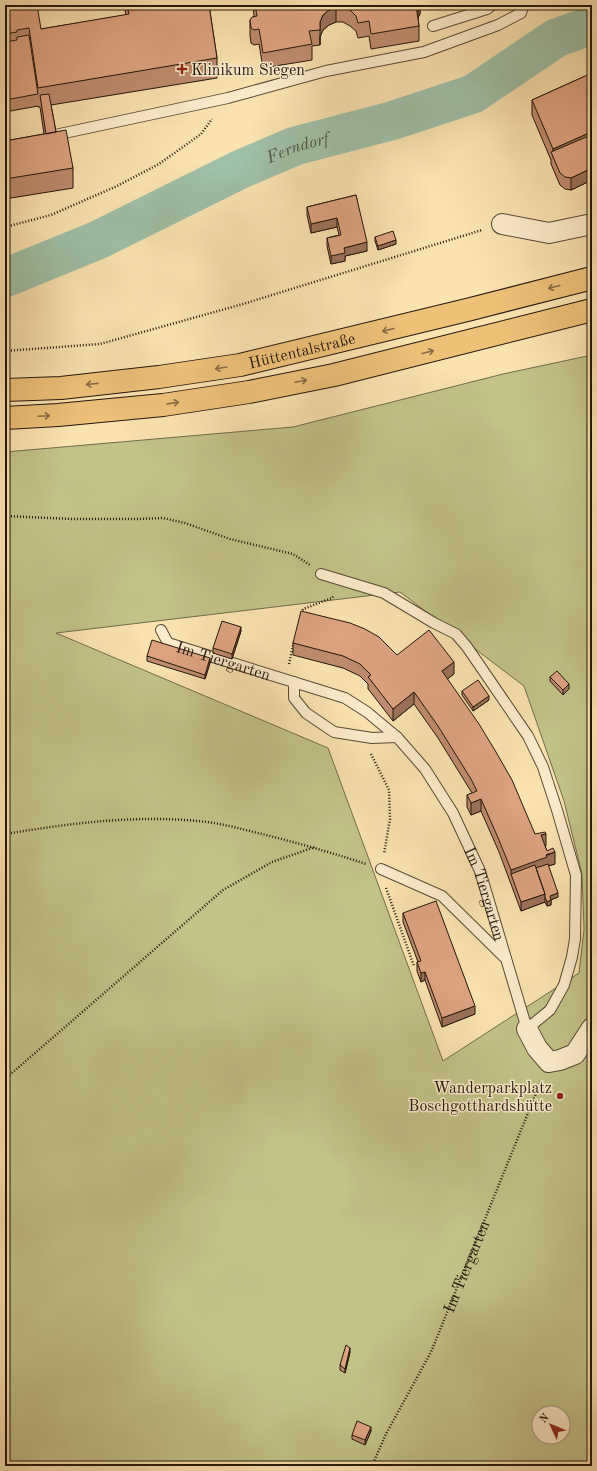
<svg xmlns="http://www.w3.org/2000/svg" width="597" height="1471" font-family="'Old Standard TT',serif">
	<rect width="100%" height="100%" fill="#fae2b1"/>
	<filter id="stains"><feTurbulence type="fractalNoise" baseFrequency=".005" numOctaves="4"/><feColorMatrix values="0 0 0 0 .2 0 0 0 0 .09 0 0 0 0 .02 0 0 0 .5 -.17"/></filter>
	<radialGradient id="worn" r=".72"><stop offset=".6" stop-color="#630" stop-opacity="0"/><stop offset="1" stop-color="#630" stop-opacity=".3"/></radialGradient>
	<path fill="#c2c289" stroke="#726c4a" fill-rule="evenodd" d="M592,355V1466H5V452L293,427L503,374ZM400,592L524,686L564,801L582,874L584,929L579,973L443,1061L328,748L56,633ZM539,1413H563V1437H539Z"/>
	<g fill="none" stroke-linecap="round" stroke-linejoin="round">
		<path stroke="#9fbfa7" stroke-width="39" id="s1" d="M5,278L98,240L241,169L295,146L391,121L473,94L556,38L592,25"/>
		<defs>
			<g id="lane">
				<path d="M433,26L487,9L492,5"/>
				<path d="M55,135L228,98L326,71L424,52L498,25L521,13L524,5"/>
				<path id="s3" d="M161,630L168,643L345,698L367,712L397,737L425,769L453,813L480,871L527,1029L550,1010L564,985L572,957L575,939L576,875L557,810L543,767L528,736L467,647L456,634L434,623L384,593L321,574"/>
				<path d="M294,682V698L306,713L334,732L372,738L397,737"/>
				<path d="M381,869L442,896L504,957"/>
			</g>
			<path id="street" d="M502,224L549,233L592,224
				M527,1029L537,1048L549,1062L560,1060L575,1054L592,1028"/>
			<g id="highway">
				<path id="s4" d="M5,390L61,388L159,377L240,365L467,310L592,278"/>
				<path d="M5,418L58,415L163,405L249,392L334,375L592,310"/>
			</g>
		</defs>
		<use href="#lane" stroke="#594934" stroke-width="12"/>
		<use href="#street" stroke="#594934" stroke-width="22"/>
		<use href="#highway" stroke="#23160b" stroke-width="24"/>
		<g stroke="#23160b" stroke-width="2.5" stroke-dasharray="1 2" stroke-linecap="butt">
			<path d="M5,227L51,215L117,186L159,164L201,134L212,119"/>
			<path d="M5,351L100,344L243,304L482,230"/>
			<path d="M5,516L72,519H137L163,518L185,523L230,539L293,554L310,565"/>
			<path d="M302,613L303,609L332,598L334,595"/>
			<path d="M289,664L294,641"/>
			<path d="M371,754L389,790L390,819L384,854"/>
			<path d="M5,834C72,823 140,814 207,822C224,824 241,829 258,833C294,842 330,852 366,864"/>
			<path d="M386,888L414,966"/>
			<path d="M5,1079L223,890L272,862L315,847"/>
			<path id="s2" d="M372,1466L386,1434L431,1352L541,1081"/>
		</g>
		<use href="#lane" stroke="#fceccc" stroke-width="10"/>
		<use href="#street" stroke="#fceccc" stroke-width="20"/>
		<use href="#highway" stroke="#edc178" stroke-width="22"/>
	</g>
	<path fill="#be8c6f" stroke="#23160b" d="M5,5L41,29L126,15L124,5H209L217,58V78L51,105L56,132L73,168V188L5,199V141L44,134L40,107H38V106L5,112Z
		M253,5H420V14L418,17L419,26V41L371,49L369,36L358,38L356,31L350,26L343,22H336L329,25L323,30L320,37V45L312,46V60L263,68L259,44L254,45L251,43L250,35V20L254,16Z
		M592,73V180L571,190L565,189L560,185L551,164V160L532,115V100Z
		M356,195L367,251L345,256V261L331,264L327,246V238L339,235L337,227L311,233L307,215V207Z
		M375,237L396,244L378,250L375,241Z
		M241,631L232,659L213,653V648Z
		M293,643L397,655L454,674L447,679L535,834L546,846H545L547,851L555,864L548,866L558,897L551,900V905L547,906L545,902L521,911L499,852L481,811L471,815L467,807V795L472,793L438,738L414,704L393,721L369,690L368,689V684L360,676L343,668L293,655Z
		M147,656L210,663L205,679L147,661Z
		M550,677L569,689L563,695L550,681Z
		M462,691L489,700L473,711L462,695Z
		M403,913L475,1014L442,1027L425,980L421,982L417,971V962H418L403,922Z
		M350,1352L345,1373L340,1370V1365Z
		M371,1431L365,1445L352,1439V1435Z"/>
	<path fill="#9b725a" stroke="#23160b" d="M418,5H420V14L418,18Z
		M336,7V22L329,25L323,30L320,37V45V22L323,15L329,10Z
		M591,132V147L553,157V149Z
		M592,168V180L571,190V178Z
		M337,218V227L311,233V224Z
		M396,240V244L378,250V246Z
		M367,242V251L345,256V261L331,264V256L344,248Z
		M241,627V631L232,659V654Z
		M210,658V663L205,679V675Z
		M454,662V674L442,683V671Z
		M569,684V689L563,695V690Z
		M414,692V704L393,721V709Z
		M489,696V700L473,711V707Z
		M481,799V811L471,815V803Z
		M546,834V846L541,847V835Z
		M555,852V864L548,866L511,874V870Z
		M558,893V897L550,900V896Z
		M545,894V902L521,911V902Z
		M551,900V905L547,906V902Z
		M425,972V980L421,982V973Z
		M475,1006V1014L442,1027V1018Z
		M350,1348V1352L345,1373V1369Z
		M371,1427V1431L365,1445V1440Z"/>
	<path fill="#dda381" stroke="#23160b" d="M5,5H37L41,29L129,14L127,5H209L217,58L38,88L29,28L17,30V32L5,34Z
		M255,5H416L419,26L371,34L369,21L358,23L356,16L350,10L343,7H336L329,10L323,15L320,22V30L309,31L312,44L263,53L259,29L254,30L251,28L250,20L252,17L257,16Z
		M29,35L38,94L5,100V42L17,40V37Z
		M592,73V134L591,132L553,149L532,100Z
		M49,94L56,132L46,134L40,95Z
		M66,130L73,168L5,179V141Z
		M591,135L592,137V168L571,178L565,177L560,173L551,152Z
		M356,195L367,242L344,248L345,253L331,256L327,238L341,235L337,218L311,224L307,207Z
		M393,231L396,240L378,246L375,237Z
		M301,611L350,623L365,629L379,637L397,655L429,630L454,662L442,671L479,724L496,752L512,780L535,834L545,832L546,834L541,835L547,851L553,848L555,852L548,854L546,855L547,857L511,870L499,840L481,799L471,803L467,795L477,791L471,779L438,726L414,692L393,709L369,678L368,677L371,675L360,664L343,656L293,643Z
		M222,621L241,627L232,654L213,648Z
		M152,640L210,658L205,675L147,656Z
		M557,671L569,684L563,690L550,677Z
		M478,680L489,696L473,707L462,691Z
		M548,864L558,893L550,896L551,900L547,902L545,897V894L536,868Z
		M535,865L545,894L521,902L511,874Z
		M436,901L475,1006L442,1018L425,972L421,973L417,962L421,961L403,913Z
		M346,1345L350,1348L345,1369L340,1365Z
		M357,1421L371,1427L365,1440L352,1435Z"/>
	<defs><path id="oneway-shaft" d="M-6 0H5M1.5-3L5.5 0L1.5 3" fill="none" stroke-width="1.6" stroke-linecap="round" stroke-linejoin="round"/></defs>
	<g stroke="#886c42">
		<use href="#oneway-shaft" transform="translate(554 287) rotate(165)"/>
		<use href="#oneway-shaft" transform="translate(388 330) rotate(166)"/>
		<use href="#oneway-shaft" transform="translate(428 352) rotate(-14)"/>
		<use href="#oneway-shaft" transform="translate(221 368) rotate(171)"/>
		<use href="#oneway-shaft" transform="translate(301 381) rotate(-12)"/>
		<use href="#oneway-shaft" transform="translate(92 384) rotate(174)"/>
		<use href="#oneway-shaft" transform="translate(173 403) rotate(-8)"/>
		<use href="#oneway-shaft" transform="translate(44 416) rotate(-3)"/>
	</g>
	<g fill="#8f2418" stroke="#fceccc" stroke-width="1.5">
		<path d="M180 63h4v4h4v4h-4v4h-4v-4h-4v-4h4z"/>
		<circle cx="560" cy="1096" r="4"/>
	</g>
	<g text-anchor="middle" stroke-width="3" stroke-linejoin="round" paint-order="stroke">
		<g font-size="16" fill="#23160b" stroke="#fceccc" text-anchor="start">
			<text x="191" y="75">Klinikum Siegen</text>
			<text x="552" y="1093" text-anchor="end">Wanderparkplatz<tspan x="552" dy="18">Boschgotthardshütte</tspan></text>
		</g>
		<g font-size="16" fill="#23160b" stroke="#fceccc">
			<text dy="6" stroke="none"><textPath href="#s4" startOffset="300">Hüttentalstraße</textPath></text>
			<text dy="6" stroke="none"><textPath href="#s3" startOffset="73">Im Tiergarten</textPath></text>
			<text dy="6" stroke="none"><textPath href="#s3" startOffset="447">Im Tiergarten</textPath></text>
			<text dy="6" stroke="none"><textPath href="#s2" startOffset="221">Im Tiergarten</textPath></text>
		</g>
		<g font-size="17" font-style="italic" fill="#4e5142" stroke="#fceccc">
			<text dy="6" stroke="none"><textPath href="#s1" startOffset="321">Ferndorf</textPath></text>
		</g>
	</g>
	<rect width="597" height="1471" fill="none" stroke="#fae2b1" stroke-width="20"/>
	<rect x="6" y="6" width="585" height="1459" fill="none" stroke="#23160b" stroke-width="2"/>
	<rect x="10" y="10" width="577" height="1451" fill="none" stroke="#23160b"/>
	<g transform="translate(551 1425) rotate(314)"><circle r="19" fill="#fceccc" stroke="#a5967f"/>
	<path d="M0-3L7 15L0 10L-7 15Z" fill="#8f2418"/>
	<text y="-6" font-size="11" font-weight="bold" text-anchor="middle" fill="#23160b">N</text>
	</g>
	<rect width="100%" height="100%" filter="url(#stains)"/>
	<rect width="100%" height="100%" fill="url(#worn)"/>
</svg>
